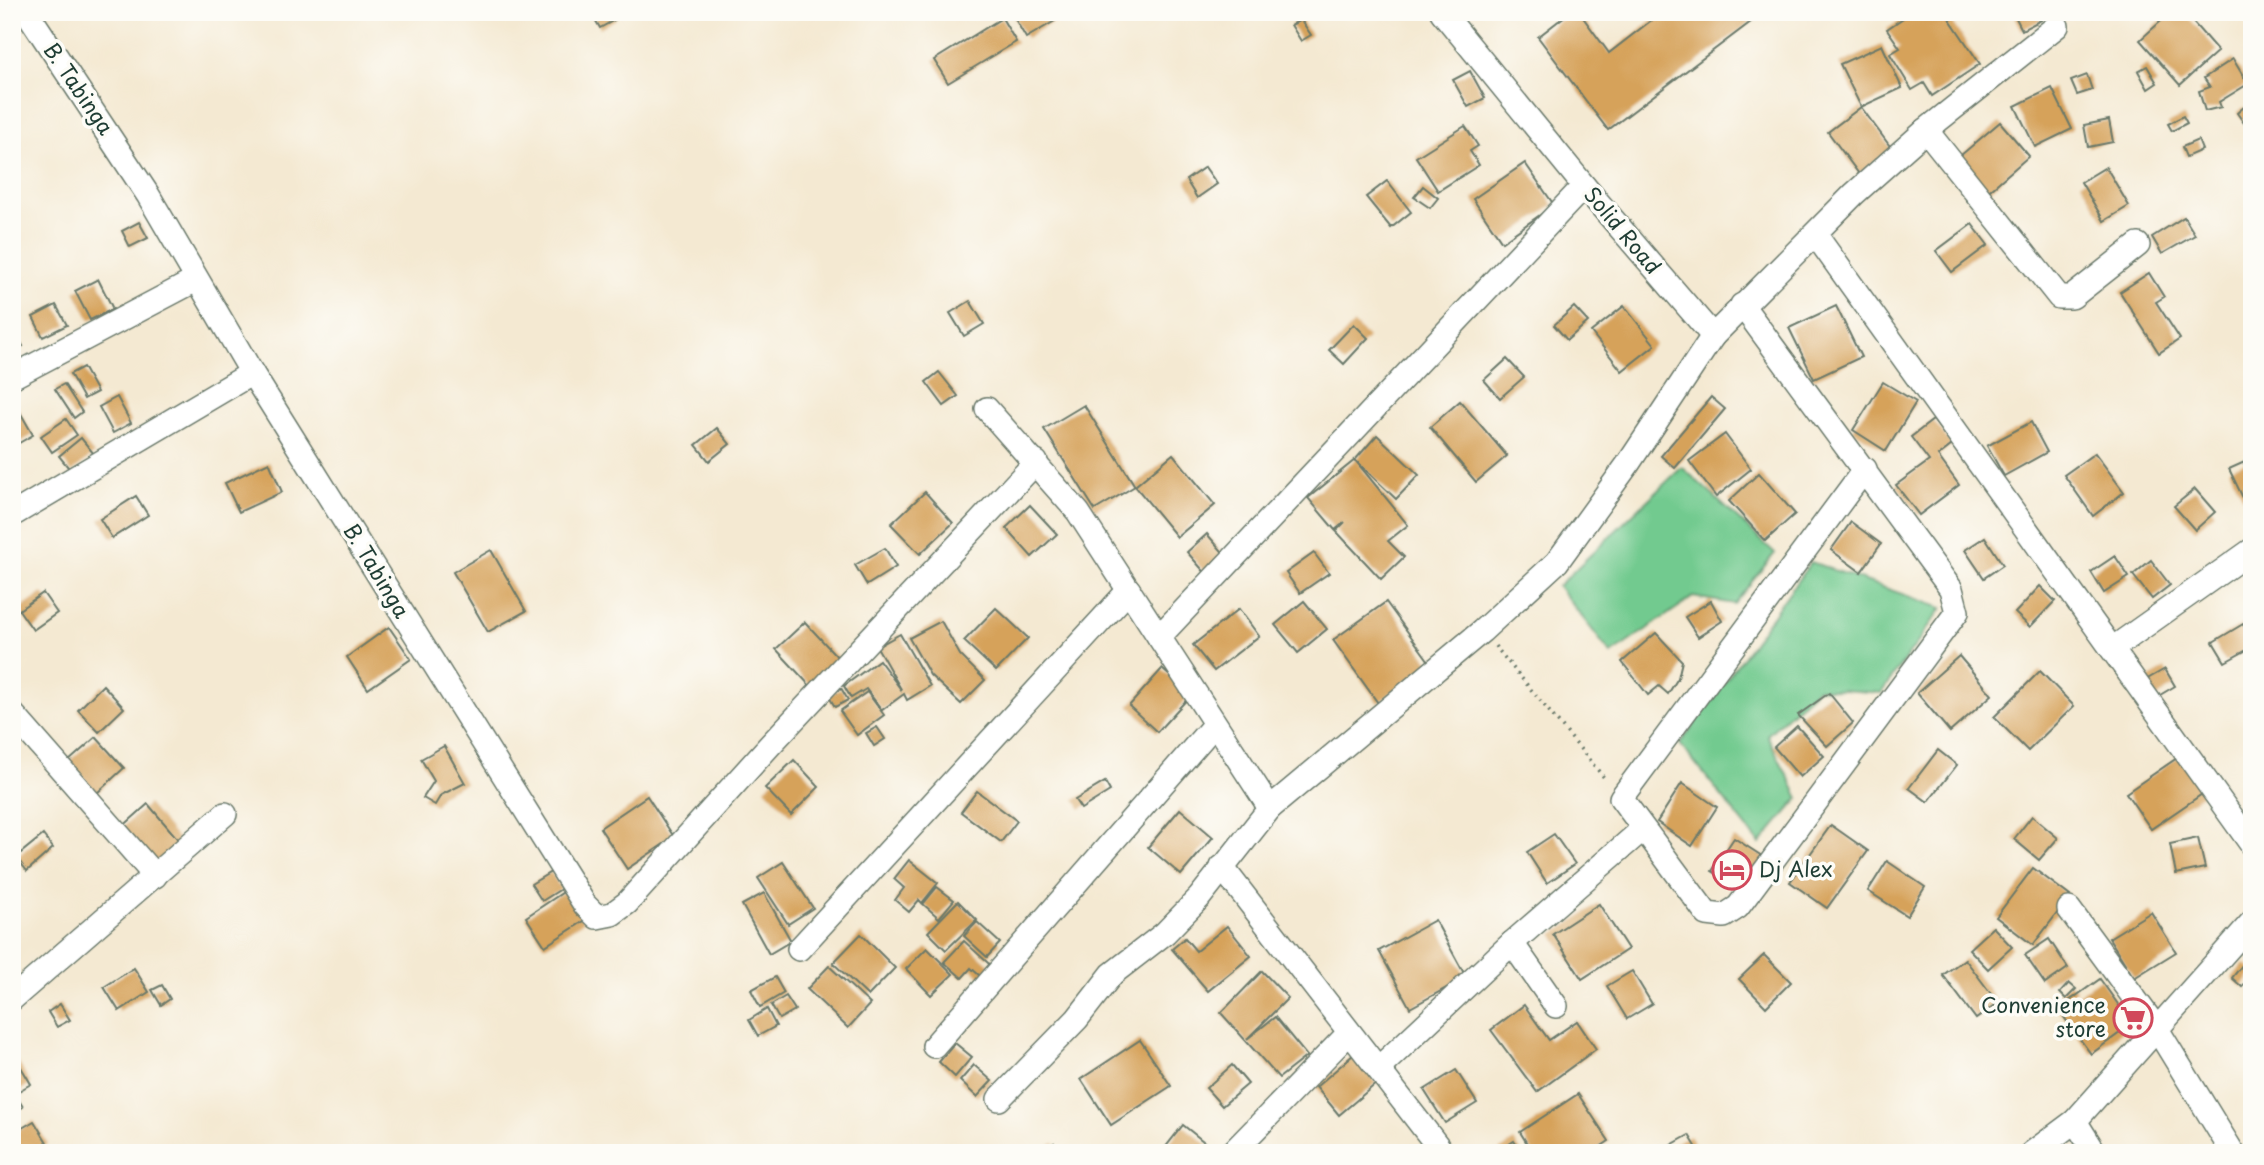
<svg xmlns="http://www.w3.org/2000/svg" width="2264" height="1165" font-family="'Playpen Sans',sans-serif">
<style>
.green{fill:#72ca8f;stroke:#488462;stroke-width:2}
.building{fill:#d6a25a}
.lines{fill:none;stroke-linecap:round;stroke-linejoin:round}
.minor-casing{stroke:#6a796b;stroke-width:26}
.path{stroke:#6a796b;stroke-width:3.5;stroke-dasharray:2 5;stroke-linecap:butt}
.minor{stroke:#fff;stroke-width:23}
.labels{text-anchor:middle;stroke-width:7;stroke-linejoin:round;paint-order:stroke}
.street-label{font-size:21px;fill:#1f3d34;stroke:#fdfcf7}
.poi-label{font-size:21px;fill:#1f3d34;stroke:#fdfcf7;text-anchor:start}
</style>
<rect width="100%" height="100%" fill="#fdfcf7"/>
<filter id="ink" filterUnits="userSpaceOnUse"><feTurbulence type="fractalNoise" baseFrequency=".0143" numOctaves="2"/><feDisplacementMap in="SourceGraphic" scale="14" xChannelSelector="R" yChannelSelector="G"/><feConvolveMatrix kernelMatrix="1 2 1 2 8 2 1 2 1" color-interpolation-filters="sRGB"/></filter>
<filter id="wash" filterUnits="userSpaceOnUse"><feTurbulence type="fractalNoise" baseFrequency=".00686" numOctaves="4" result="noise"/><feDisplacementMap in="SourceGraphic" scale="28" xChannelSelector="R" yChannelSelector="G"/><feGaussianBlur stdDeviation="1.57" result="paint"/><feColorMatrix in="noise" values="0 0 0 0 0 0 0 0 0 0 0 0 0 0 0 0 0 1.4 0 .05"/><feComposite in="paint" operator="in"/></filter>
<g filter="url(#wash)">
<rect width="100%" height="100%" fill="#f4e9d2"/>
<g class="green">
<polygon points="1682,467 1775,553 1734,604 1693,597 1611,654 1558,586"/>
<polygon points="1811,562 1942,608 1881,693 1818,688 1767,735 1799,798 1760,844 1680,744"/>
</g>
<g id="blocks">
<g class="building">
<polygon points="599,12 612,12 616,19 600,28 593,16"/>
<polygon points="1011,12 1070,12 1026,38"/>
<polygon points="1570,12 1579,12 1609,53 1662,12 1764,12 1608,130 1538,37"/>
<polygon points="1912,12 1945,12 1980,64 1932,96 1924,83 1912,90 1890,54 1900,48 1887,29"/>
<polygon points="2013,12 2037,12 2041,20 2022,30"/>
<polygon points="2171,12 2184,12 2218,51 2180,85 2140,40"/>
<polygon points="1002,18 1016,42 948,83 934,60"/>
<polygon points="1301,20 1311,35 1301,41 1291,25"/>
<polygon points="1882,45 1902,88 1861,107 1840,64"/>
<polygon points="2233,59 2248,84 2219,102 2221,107 2205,111 2199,91 2210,87 2204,78"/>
<polygon points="2147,66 2157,83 2148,89 2138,71"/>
<polygon points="1470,71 1485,98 1468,107 1453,80"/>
<polygon points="2087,75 2092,90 2077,95 2071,81"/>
<polygon points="2052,88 2072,129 2035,147 2015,106"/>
<polygon points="1861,107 1892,149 1859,174 1828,132"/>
<polygon points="2244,107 2251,117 2244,123 2237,113"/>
<polygon points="2183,116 2187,123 2172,131 2168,124"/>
<polygon points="2109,120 2113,142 2088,147 2084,125"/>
<polygon points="2000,122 2029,156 1984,195 1954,161"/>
<polygon points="1465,126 1478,146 1470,151 1479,165 1438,191 1416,157"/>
<polygon points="2198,140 2202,150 2186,157 2182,147"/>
<polygon points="1525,163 1554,205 1502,242 1473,199"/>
<polygon points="1205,167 1217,184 1197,198 1186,180"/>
<polygon points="2106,167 2129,206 2104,221 2081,182"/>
<polygon points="1387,181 1411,212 1391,228 1366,197"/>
<polygon points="1423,186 1438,198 1430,208 1414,197"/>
<polygon points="2184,217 2195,235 2162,254 2152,237"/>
<polygon points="139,222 148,238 130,247 122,231"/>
<polygon points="1972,224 1988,245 1952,272 1936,251"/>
<polygon points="2149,273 2164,297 2156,302 2180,339 2159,353 2120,292"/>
<polygon points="98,279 113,309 90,320 75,291"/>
<polygon points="970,301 984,324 964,336 950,313"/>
<polygon points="56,305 67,325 43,337 33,317"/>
<polygon points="1624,306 1655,345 1622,371 1591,332"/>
<polygon points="1836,306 1861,357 1814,379 1789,328"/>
<polygon points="1574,307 1588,322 1567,340 1554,325"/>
<polygon points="1354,324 1368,338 1344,364 1329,350"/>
<polygon points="12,327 23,346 12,352"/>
<polygon points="1507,359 1524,377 1500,398 1484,380"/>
<polygon points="83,367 97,392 84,399 70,374"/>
<polygon points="939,372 958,396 944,406 926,382"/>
<polygon points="1883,382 1916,402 1886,451 1853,430"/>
<polygon points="64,384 82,412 74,418 55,389"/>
<polygon points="117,397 131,423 113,433 99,407"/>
<polygon points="1711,397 1725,409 1675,468 1661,456"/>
<polygon points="12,398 33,435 12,447"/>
<polygon points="1460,401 1507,456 1476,482 1430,427"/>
<polygon points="1084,405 1135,486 1095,510 1044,429"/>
<polygon points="66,419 77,435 52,452 41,436"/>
<polygon points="1933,420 1952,445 1938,456 1959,485 1919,515 1896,485 1929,461 1911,437"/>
<polygon points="2031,422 2047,452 2004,476 1987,446"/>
<polygon points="717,428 730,444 709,461 696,445"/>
<polygon points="1725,434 1751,469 1716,497 1689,461"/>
<polygon points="1377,435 1419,475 1396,499 1355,460"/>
<polygon points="81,438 94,454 72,472 59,456"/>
<polygon points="2095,453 2124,492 2093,516 2064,475"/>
<polygon points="1173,454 1215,505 1177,537 1135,486"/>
<polygon points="1355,460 1408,525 1388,541 1404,557 1381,579 1336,531 1345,522 1335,530 1308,498"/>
<polygon points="2249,460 2252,464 2252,500 2245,502 2229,469"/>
<polygon points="269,462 282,492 239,512 225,483"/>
<polygon points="1759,473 1795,514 1765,541 1729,501"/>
<polygon points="2195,489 2215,512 2195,530 2174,506"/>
<polygon points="925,492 953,523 920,554 891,524"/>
<polygon points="136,496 148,515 112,538 100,519"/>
<polygon points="1030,505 1057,534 1032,557 1006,528"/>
<polygon points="1851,522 1881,544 1861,572 1831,550"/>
<polygon points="1207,534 1228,558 1208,576 1187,552"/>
<polygon points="1985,537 2003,565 1984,578 1965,550"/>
<polygon points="885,548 896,567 867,585 855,565"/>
<polygon points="491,550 526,611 488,632 453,572"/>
<polygon points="1314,553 1329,573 1300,593 1286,573"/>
<polygon points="2115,556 2129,577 2104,593 2091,572"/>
<polygon points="2151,560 2170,585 2152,599 2133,575"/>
<polygon points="2040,586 2055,601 2030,627 2015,613"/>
<polygon points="43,593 57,613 33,630 19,610"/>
<polygon points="1304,601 1327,629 1298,653 1275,625"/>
<polygon points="1711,601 1722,621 1698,637 1685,617"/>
<polygon points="1386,602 1431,664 1378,703 1333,640"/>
<polygon points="996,608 1028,638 996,671 964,641"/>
<polygon points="1239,609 1259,636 1214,671 1193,645"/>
<polygon points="941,621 960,655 985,680 961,704 930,675 909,638"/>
<polygon points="805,622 841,661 812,688 776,649"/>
<polygon points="2243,624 2252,639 2252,647 2225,662 2213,642"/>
<polygon points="389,627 411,659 368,689 347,657"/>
<polygon points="1656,633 1682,661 1678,678 1668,694 1659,686 1648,695 1622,662"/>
<polygon points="900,634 930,686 907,700 904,694 882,710 866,689 851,698 844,686 879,660 902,691 877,647"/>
<polygon points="1959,656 1992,695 1950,732 1917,693"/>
<polygon points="1162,669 1191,695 1157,732 1129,706"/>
<polygon points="2165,669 2175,686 2155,698 2144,681"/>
<polygon points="2040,671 2074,706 2028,751 1994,717"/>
<polygon points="103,685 124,708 99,732 78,710"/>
<polygon points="841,688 848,700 835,707 828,695"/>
<polygon points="867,692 884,715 857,735 840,711"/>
<polygon points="1829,693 1853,723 1827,746 1798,715"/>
<polygon points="1797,726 1824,756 1800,777 1774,747"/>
<polygon points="877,727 885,739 874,746 866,733"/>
<polygon points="96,737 124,768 97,793 69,761"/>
<polygon points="444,746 465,783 441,795 435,805 423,798 434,781 421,759"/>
<polygon points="1938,750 1957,765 1928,802 1909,788"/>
<polygon points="2180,756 2205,792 2151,829 2126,793"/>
<polygon points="794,760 819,787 791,815 765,788"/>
<polygon points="1105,782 1110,791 1081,809 1075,800"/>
<polygon points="1682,783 1717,807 1692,846 1657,822"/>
<polygon points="977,791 1017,821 1001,842 961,812"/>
<polygon points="647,796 674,837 627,869 600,828"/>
<polygon points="148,804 182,844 155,868 120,829"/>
<polygon points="1180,809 1213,837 1181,875 1148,847"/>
<polygon points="2032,816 2058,838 2039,860 2014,839"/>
<polygon points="1831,825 1868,851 1827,908 1790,882"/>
<polygon points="1554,834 1575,864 1547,883 1527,852"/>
<polygon points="43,835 53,848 27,871 16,857"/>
<polygon points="1734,838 1765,858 1743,891 1712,871"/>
<polygon points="2198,838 2205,868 2176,874 2170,844"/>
<polygon points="909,860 938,883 922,903 919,900 909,912 895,900 904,888 894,879"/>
<polygon points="1887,861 1925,887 1907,916 1868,891"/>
<polygon points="783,862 813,908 788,924 758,878"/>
<polygon points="2033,868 2070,896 2033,945 1996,917"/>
<polygon points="551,872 561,889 542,901 531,884"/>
<polygon points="937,887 954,900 939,918 923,904"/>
<polygon points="565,891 584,921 545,946 526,917"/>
<polygon points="764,893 791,941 769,954 742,905"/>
<polygon points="958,901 977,920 946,950 928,932"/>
<polygon points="1599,904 1628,949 1582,979 1553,934"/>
<polygon points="2151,912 2176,952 2134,978 2109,938"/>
<polygon points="1435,920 1466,977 1410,1008 1379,951"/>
<polygon points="977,922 1000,943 987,957 964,936"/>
<polygon points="1227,926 1251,956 1208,991 1172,949 1185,938 1196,951"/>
<polygon points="1993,927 2012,947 1988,969 1969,949"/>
<polygon points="861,934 895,968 868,996 833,963"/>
<polygon points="2049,939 2068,968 2045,984 2025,955"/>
<polygon points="964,941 998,972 988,983 971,968 962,978 944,962"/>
<polygon points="927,948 953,974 931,995 906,969"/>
<polygon points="1764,955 1791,982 1766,1007 1739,979"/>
<polygon points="1965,959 1998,1003 1976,1019 1943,975"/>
<polygon points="2244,963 2252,969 2252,975 2242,987 2232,978"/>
<polygon points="829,966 870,1004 848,1028 807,989"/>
<polygon points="134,968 149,992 119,1011 104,987"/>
<polygon points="1262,971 1288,998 1247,1039 1275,1017 1307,1056 1279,1078 1221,1013"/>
<polygon points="1632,971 1652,1004 1627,1019 1607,986"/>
<polygon points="775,977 784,993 760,1007 751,990"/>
<polygon points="2100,979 2132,1024 2091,1054 2058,1009"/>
<polygon points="2069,983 2076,989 2066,999 2060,993"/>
<polygon points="162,985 170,999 161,1005 152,990"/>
<polygon points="786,996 795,1010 779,1019 771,1005"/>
<polygon points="60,1004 70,1020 57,1027 48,1012"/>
<polygon points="1524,1005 1549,1040 1577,1021 1596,1049 1537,1092 1491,1030"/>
<polygon points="767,1009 776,1026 758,1036 749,1020"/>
<polygon points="1140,1040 1171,1086 1111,1125 1081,1079"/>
<polygon points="955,1043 972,1057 955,1077 939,1062"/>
<polygon points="12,1052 31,1084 17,1092 12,1083"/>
<polygon points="1353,1055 1377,1083 1339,1115 1316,1087"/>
<polygon points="974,1065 992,1081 977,1097 960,1081"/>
<polygon points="1232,1065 1248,1084 1222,1106 1206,1088"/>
<polygon points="1456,1070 1477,1103 1445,1123 1424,1090"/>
<polygon points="12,1089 23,1107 12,1114"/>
<polygon points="1578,1094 1609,1141 1591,1153 1533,1153 1520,1132"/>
<polygon points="34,1121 48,1144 34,1153 16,1153 12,1145 12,1134"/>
<polygon points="1183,1125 1218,1153 1161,1153"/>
<polygon points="1689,1135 1700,1153 1657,1153"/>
<polygon points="1514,1141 1522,1153 1496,1153"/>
<polygon points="1054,1143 1060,1153 1040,1153"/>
</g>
</g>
</g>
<g filter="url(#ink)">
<use href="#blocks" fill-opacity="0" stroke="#6a796b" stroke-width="2"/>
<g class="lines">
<g class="minor-casing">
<g id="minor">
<polyline points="27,12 148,195 252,373 585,905 597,917 612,914 627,903 770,745 1036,462"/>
<polyline points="1442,12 1584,186 1713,336 1854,194 1926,130 2057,26"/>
<polyline points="1926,130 2059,297 2072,297 2138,245"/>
<polyline points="1815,234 2252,845"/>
<polyline points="1742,305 1951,589 1957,612 1738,907 1724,916 1707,914 1621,798 1865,469"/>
<polyline points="12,377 196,280"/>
<polyline points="987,409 1078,512 1159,637"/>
<polyline points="12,515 252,373"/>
<polyline points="2112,649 2252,550"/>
<polyline points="12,713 155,876"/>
<polyline points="1270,808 1159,637 1584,186"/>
<polyline points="1222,867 1443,1153"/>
<polyline points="2069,909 2157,1029 2233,1153"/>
<polyline points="1512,943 1556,1006"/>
<polyline points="799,949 1129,590"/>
<polyline points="12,999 225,814"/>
<polyline points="934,1046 1214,725"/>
<polyline points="1379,1068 1512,943 1643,829"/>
<polyline points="999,1099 1077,1019 1112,974 1165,933 1199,898 1270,808 1482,631 1557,562 1628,464 1713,336"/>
<polyline points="2075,1121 2095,1153"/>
<polyline points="1232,1153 1349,1033"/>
<polyline points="2032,1153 2075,1121 2252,922"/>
</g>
</g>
<polyline class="path" points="1495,646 1606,780"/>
<use href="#minor" class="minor"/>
</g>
</g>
<defs>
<g id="hotel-ring" transform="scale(2.0125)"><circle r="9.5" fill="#fdfcf7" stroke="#d1495b" stroke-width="1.5"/><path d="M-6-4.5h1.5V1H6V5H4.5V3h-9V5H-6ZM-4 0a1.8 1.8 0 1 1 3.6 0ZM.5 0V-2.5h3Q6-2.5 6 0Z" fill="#d1495b"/></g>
<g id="supermarket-ring" transform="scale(2.0125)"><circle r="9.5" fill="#fdfcf7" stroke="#d1495b" stroke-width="1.5"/><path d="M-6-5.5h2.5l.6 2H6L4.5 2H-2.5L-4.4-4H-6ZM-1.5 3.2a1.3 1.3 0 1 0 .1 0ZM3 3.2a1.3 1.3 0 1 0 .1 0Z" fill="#d1495b"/></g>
</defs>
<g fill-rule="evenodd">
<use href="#hotel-ring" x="1732" y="870"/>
<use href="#supermarket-ring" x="2133" y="1018"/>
</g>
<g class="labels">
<g class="street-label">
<text transform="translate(78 89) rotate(56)" y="7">B. Tabinga</text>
<text transform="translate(1622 231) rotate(50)" y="7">Solid Road</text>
<text transform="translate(376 571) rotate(59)" y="7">B. Tabinga</text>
</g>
<g class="poi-label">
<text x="1759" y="877">Dj Alex</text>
<text x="2106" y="1013" text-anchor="end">Convenience<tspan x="2106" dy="24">store</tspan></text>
</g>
</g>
<rect width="2264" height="1165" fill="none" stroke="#fdfcf7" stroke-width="42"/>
</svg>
